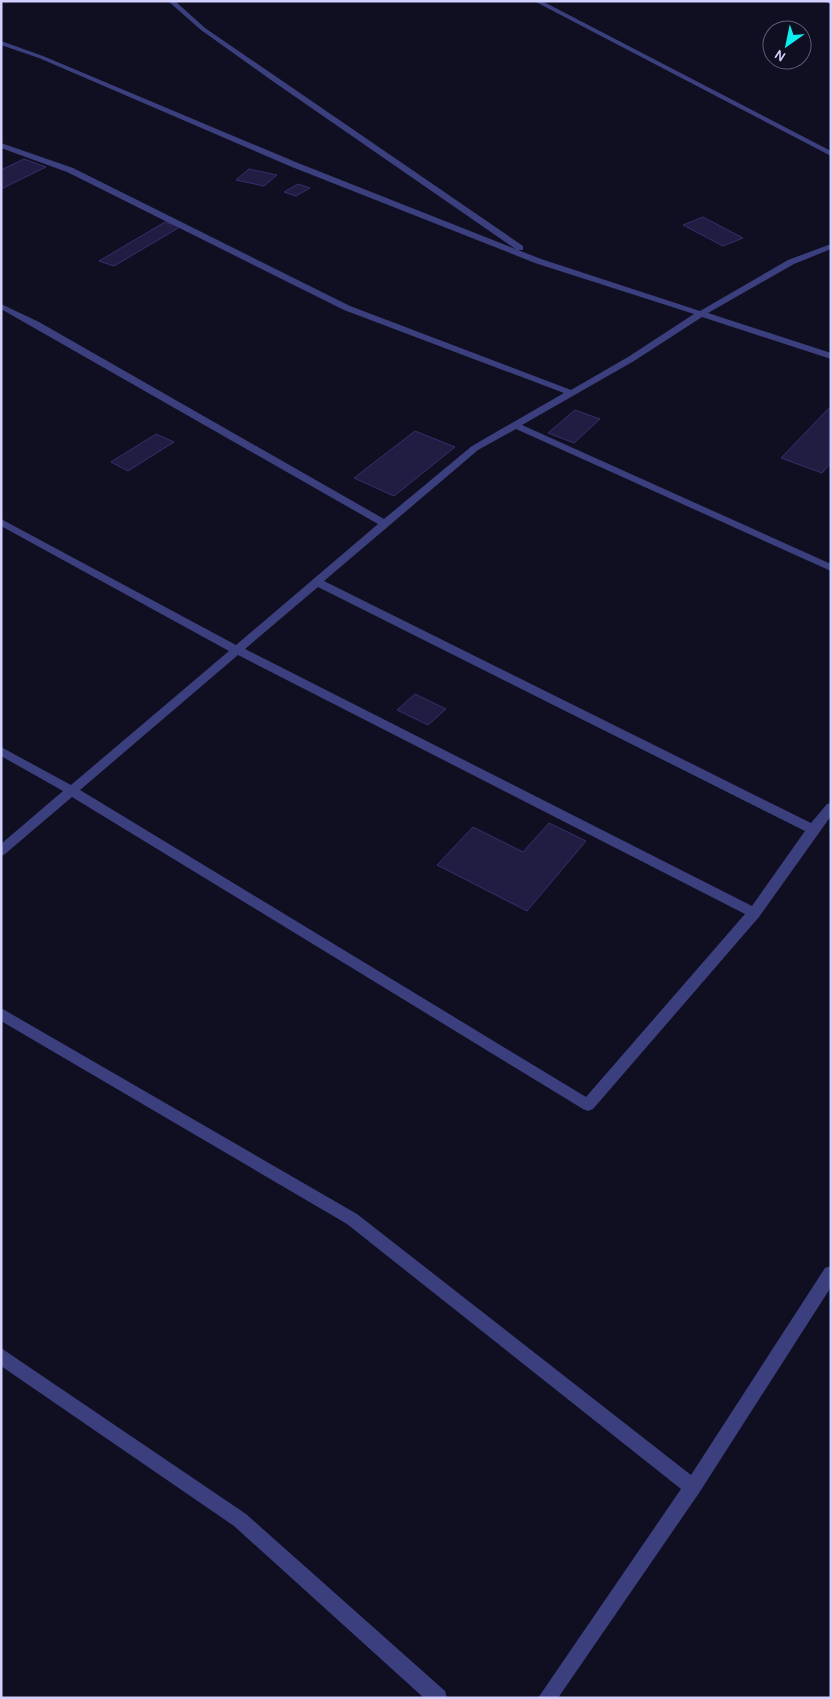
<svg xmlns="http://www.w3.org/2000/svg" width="832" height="1699" font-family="Karla,sans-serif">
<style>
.building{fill:#201c42;stroke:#352f6c}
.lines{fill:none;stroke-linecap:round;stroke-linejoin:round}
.minor{fill:#3c3f7e;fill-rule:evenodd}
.primary{fill:#b05ef7;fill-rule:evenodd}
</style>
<rect width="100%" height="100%" fill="#100f22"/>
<g class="building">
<polygon points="24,159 46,167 1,189 1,170"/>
<polygon points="249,169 277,175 264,186 236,180"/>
<polygon points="298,184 310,188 296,196 284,192"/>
<polygon points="703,217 743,238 723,246 683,225"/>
<polygon points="165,222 180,227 114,266 99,261"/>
<polygon points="831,406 831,463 822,473 781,458"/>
<polygon points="575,410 600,419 574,443 548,433"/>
<polygon points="415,431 455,447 394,496 354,478"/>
<polygon points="156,434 174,442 128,471 111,462"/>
<polygon points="415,694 446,709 428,725 397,710"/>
<polygon points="549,823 586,841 527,911 437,865 473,827 523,852"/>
</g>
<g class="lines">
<g class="minor">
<polygon points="168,1 175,1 205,28 523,246 523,250 517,250 271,80 201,30"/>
<polygon points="534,1 542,1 831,151 831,156"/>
<path d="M1 41 43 56 298 163 541 259 700 311 788 260 831 244V249L794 264 708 313 831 353V359L702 317 634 361 522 425 831 564V571L516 429 478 450 324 581 811 823 827 804 831 803V816L759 917 593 1109 588 1111 583 1109 72 797 5 854 1 856V844L63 791 1 756V747L71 785 229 651 1 526V519L236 645 378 524 1 309V304L39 322 384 519 472 446 564 393 344 310 67 172 1 148V143L73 168 350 306 571 390 628 357 694 314 535 263 292 167 39 58 1 45ZM318 587 805 831 752 906 245 649ZM238 655 745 914 586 1097 80 790Z"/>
<polygon points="1,1008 357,1214 691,1475 825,1268 831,1266 831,1287 699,1493 558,1698 538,1698 681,1489 347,1224 1,1021"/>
<polygon points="1,1348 246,1514 445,1691 447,1698 424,1698 234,1526 1,1366"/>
</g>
<polygon class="primary" points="825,1 831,1 831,4"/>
</g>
<rect width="832" height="1699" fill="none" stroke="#d2d1fd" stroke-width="5"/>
<g transform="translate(787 45) rotate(213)"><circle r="24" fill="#100f22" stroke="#5e5d7a"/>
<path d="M0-4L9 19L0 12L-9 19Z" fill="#0bedef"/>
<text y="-8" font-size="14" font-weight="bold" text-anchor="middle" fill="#d2d1fd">N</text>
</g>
</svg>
